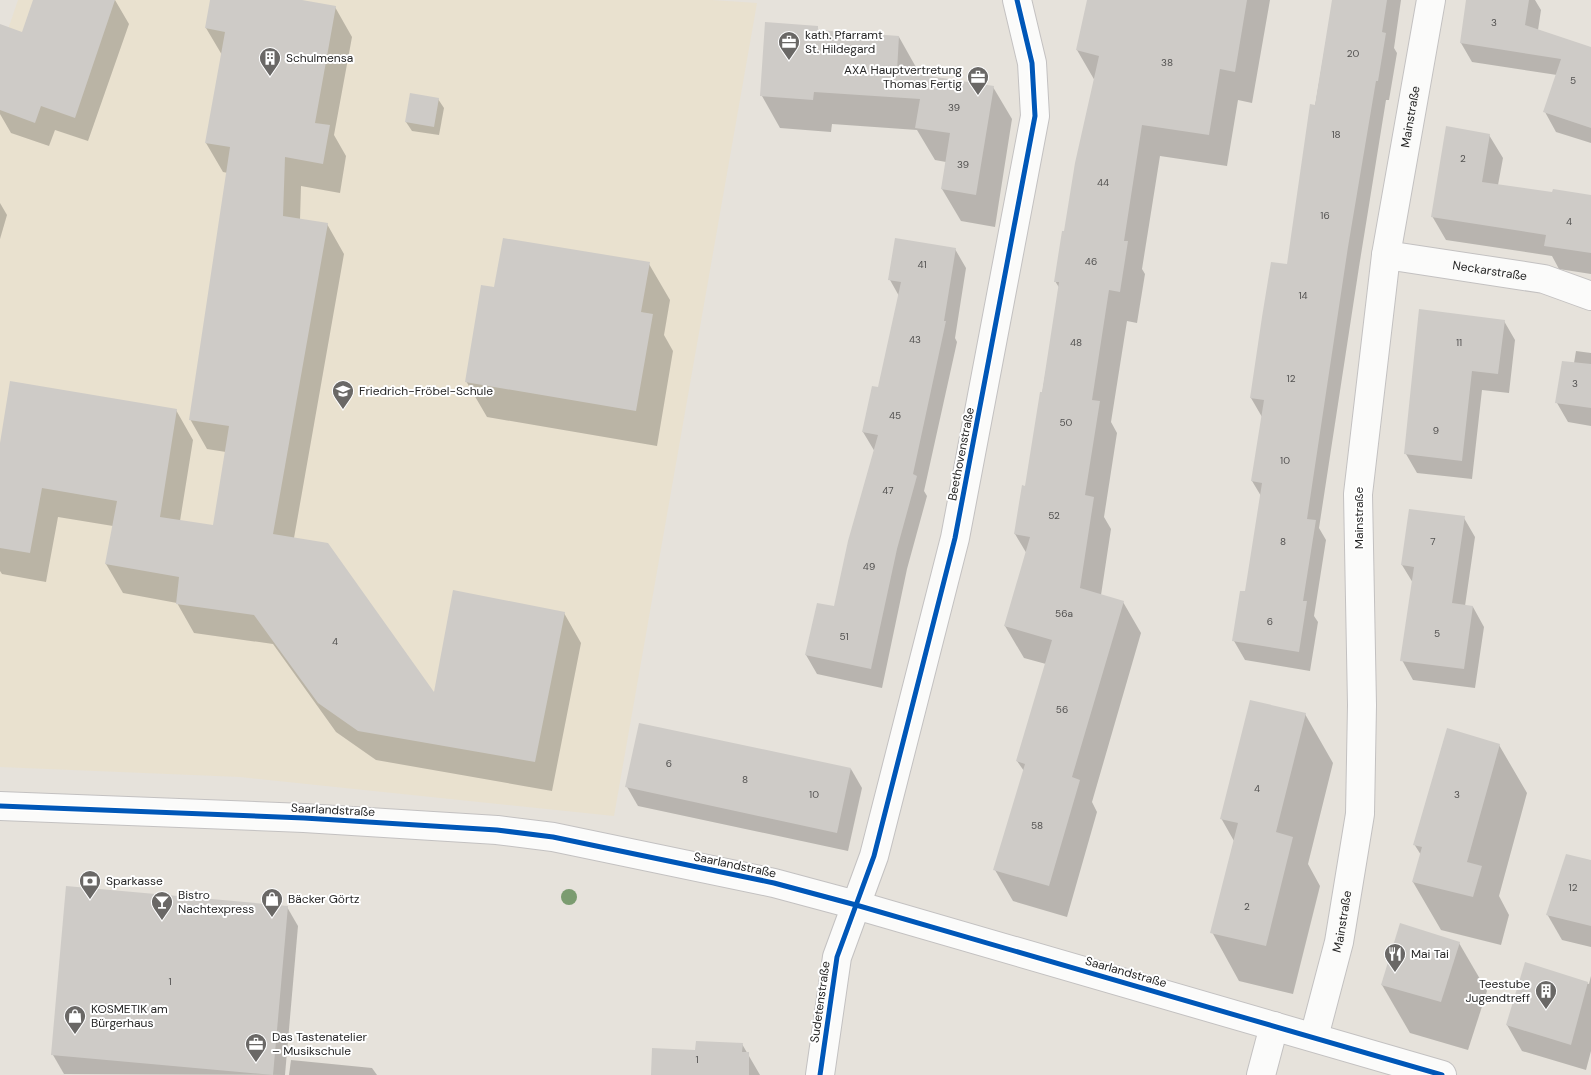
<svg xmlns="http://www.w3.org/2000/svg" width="1591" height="1075" font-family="'DM Sans',sans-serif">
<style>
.education{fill:#e9e1cf}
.shadow{fill:#0003}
.building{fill:#cecbc7}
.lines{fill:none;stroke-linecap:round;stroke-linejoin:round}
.minor-casing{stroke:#c3c1c1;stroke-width:30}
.tertiary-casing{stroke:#c3c1c1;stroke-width:30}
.minor{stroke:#fbfbfa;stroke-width:28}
.tertiary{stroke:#fbfbfa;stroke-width:28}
.cycleway-casing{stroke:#fff;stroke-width:8}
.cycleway{stroke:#0057b8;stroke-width:5}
.tree{fill:#7b9c70}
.labels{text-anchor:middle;stroke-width:4;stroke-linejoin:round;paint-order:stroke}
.number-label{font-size:10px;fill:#525150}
.poi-label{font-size:12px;fill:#272727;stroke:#fff;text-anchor:start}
.street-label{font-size:12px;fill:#272727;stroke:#fff}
</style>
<rect width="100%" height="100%" fill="#e6e2db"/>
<polygon class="education" points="18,0 712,0 757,3 614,816 240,777 0,767 0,53"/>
<g class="shadow">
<polygon points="34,0 115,0 129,24 88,141 55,130 49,146 11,133 0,114 0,101"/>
<polygon points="211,0 295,0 335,7 352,37 334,135 346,156 340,193 301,186 300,220 327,224 344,254 294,538 435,695 564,613 581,643 552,791 376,760 336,732 273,644 194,633 177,603 123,593 106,564 113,526 58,517 46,582 2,574 0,571 0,451 176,410 193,440 180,521 214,527 226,452 207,449 190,419 228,173 223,172 206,143 222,55 206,28"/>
<polygon points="1088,0 1270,0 1252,103 1238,100 1227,166 1160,156 1142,269 1145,274 1137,323 1127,321 1111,422 1117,433 1104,517 1111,529 1101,595 1123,602 1141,633 1092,802 1097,812 1067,917 1013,901 995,870 1024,771 1017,761 1046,664 1024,658 1005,626 1027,554 1015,534 1026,487 1060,289 1055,281 1095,81 1077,50"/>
<polygon points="1333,0 1401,0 1394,48 1397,53 1389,100 1386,100 1359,267 1319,528 1326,540 1314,616 1318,622 1310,671 1245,660 1234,641 1246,593 1261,496 1252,481 1262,417 1251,398 1288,266"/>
<polygon points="1467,0 1535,0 1541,10 1538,30 1591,49 1591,143 1556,132 1545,112 1557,75 1472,62 1461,43"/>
<polygon points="817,27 820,32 899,37 917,69 917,75 993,87 1012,119 995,227 961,221 942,189 946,162 935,160 917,130 832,124 831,132 780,128 762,96"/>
<polygon points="438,99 444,108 439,135 412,131 406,122"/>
<polygon points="1489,135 1503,158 1498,185 1553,194 1591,196 1591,274 1559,269 1552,256 1446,240 1432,216"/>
<polygon points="0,203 7,215 0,239"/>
<polygon points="955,249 966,268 955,338 957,342 924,491 927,496 907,569 882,688 817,674 806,655 835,608 875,452 863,432 879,389 899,296 890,280"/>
<polygon points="649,264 670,300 664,335 673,351 657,446 487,417 466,381 495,289"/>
<polygon points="1420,310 1504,321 1515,340 1509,393 1482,390 1472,479 1417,473 1406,454"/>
<polygon points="1576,351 1591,353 1591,426 1568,422 1557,403 1574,363"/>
<polygon points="1464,518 1475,537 1465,606 1473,607 1484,627 1475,688 1413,680 1402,660 1413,583 1402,565"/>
<polygon points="1305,714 1333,763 1308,864 1320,886 1293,994 1239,981 1212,932 1234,841 1221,818"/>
<polygon points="1499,745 1527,793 1499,896 1509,915 1501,945 1441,930 1413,882 1421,855 1414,844"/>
<polygon points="851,769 862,788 848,851 638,806 627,787"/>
<polygon points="1591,862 1591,947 1562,940 1547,914"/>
<polygon points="287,907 298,926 285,1075 64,1074 53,1055"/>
<polygon points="1459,943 1487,991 1468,1050 1410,1033 1382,985"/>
<polygon points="1526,964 1589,984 1591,976 1591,1051 1586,1070 1522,1051 1507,1025"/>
<polygon points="742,1044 760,1075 647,1075 652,1075 697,1051"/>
<polygon points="291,1060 372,1068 377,1075 289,1075"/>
</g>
<g class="building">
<polygon points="33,0 115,0 75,118 41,106 35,123 0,110 0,24 22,32"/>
<polygon points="210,0 302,0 336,6 315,123 330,125 323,164 285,157 283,216 328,223 273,534 328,543 434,692 453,590 565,612 535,762 358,731 318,703 254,615 176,604 179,577 105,564 117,501 42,488 30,553 0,548 0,443 10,381 177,409 160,517 213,525 229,426 189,420 230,147 205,143 225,32 205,28"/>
<polygon points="1087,0 1247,0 1235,72 1220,69 1209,135 1142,125 1124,241 1128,241 1120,292 1109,290 1092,400 1100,401 1085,495 1094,497 1080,588 1124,601 1072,777 1080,780 1049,886 993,870 1025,764 1016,761 1052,640 1004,626 1030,537 1014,534 1022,485 1025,486 1040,392 1042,392 1059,282 1054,282 1062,231 1064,231 1075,163 1099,56 1076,50"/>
<polygon points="1332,0 1387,0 1382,32 1386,33 1378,81 1376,81 1348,247 1307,519 1316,520 1303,601 1307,601 1299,652 1232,641 1240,591 1245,591 1262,483 1251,481 1264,400 1250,398 1262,317 1271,262 1287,264 1310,104 1315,105"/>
<polygon points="1466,0 1529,0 1525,25 1591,47 1591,128 1543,112 1561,59 1460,43"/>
<polygon points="765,22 818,26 818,30 899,36 897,71 994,86 976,195 941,189 950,133 915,128 920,99 814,92 813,100 760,96"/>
<polygon points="410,93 439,98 434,127 405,122"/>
<polygon points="1446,126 1490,134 1482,182 1552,192 1553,189 1591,195 1591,253 1544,246 1546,235 1431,217"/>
<polygon points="503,238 650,262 641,312 653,314 636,411 465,382 481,285 494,287"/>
<polygon points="895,238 956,248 944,321 946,321 913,474 917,476 897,549 871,669 805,655 817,603 834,606 848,541 878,435 862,432 872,386 878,387 901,282 888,280"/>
<polygon points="1419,309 1505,320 1498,374 1472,371 1462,461 1404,454"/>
<polygon points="1562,361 1591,364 1591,408 1555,403"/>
<polygon points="1409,509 1465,516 1452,603 1473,606 1464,669 1400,661 1414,567 1401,565"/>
<polygon points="1250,700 1306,713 1276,832 1293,837 1266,946 1210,933 1238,823 1220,819"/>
<polygon points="639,723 851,768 837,833 625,787"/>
<polygon points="1447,728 1500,744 1467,862 1482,866 1473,897 1412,882 1422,847 1413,845"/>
<polygon points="1566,854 1591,860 1591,926 1546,915"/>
<polygon points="66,886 288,906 273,1075 51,1055"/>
<polygon points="1400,923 1460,942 1441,1002 1381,985"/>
<polygon points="1525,962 1588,982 1571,1045 1506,1025"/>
<polygon points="696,1041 743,1043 742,1052 749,1052 749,1075 651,1075 652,1048 695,1050"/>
</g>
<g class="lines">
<g class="minor-casing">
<g id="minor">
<path id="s1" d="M1386 255 1544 279 1591 296"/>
<path id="s2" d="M1314 1037 1339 942 1360 814 1362 705 1358 494 1386 255 1431 0"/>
<polyline points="820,1075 837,957 874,856 955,538 1035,116 1032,63 1017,0"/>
<polyline points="1261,1075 1274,1026"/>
</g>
</g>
<g class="tertiary-casing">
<polyline id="tertiary" points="0,806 304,818 497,830 553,837 774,883 856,905 1442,1075"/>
</g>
<use href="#minor" class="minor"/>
<use href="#tertiary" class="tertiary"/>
<g class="cycleway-casing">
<g id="cycleway">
<polyline points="0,806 304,818 497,830 553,837 774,883 856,905 1442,1075"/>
<polyline points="820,1075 837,957 874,856 955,538 1035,116 1032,63 1017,0"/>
</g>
</g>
<use href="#cycleway" class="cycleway"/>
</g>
<circle class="tree" cx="569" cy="897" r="8"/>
<defs>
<g id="office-pin" transform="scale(1.125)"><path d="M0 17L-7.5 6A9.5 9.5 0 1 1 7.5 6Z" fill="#6a6866" stroke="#fff"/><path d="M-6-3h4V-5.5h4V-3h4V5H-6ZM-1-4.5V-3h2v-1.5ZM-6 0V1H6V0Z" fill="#fff"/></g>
<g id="building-pin" transform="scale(1.125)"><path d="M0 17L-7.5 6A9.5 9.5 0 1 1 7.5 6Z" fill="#6a6866" stroke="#fff"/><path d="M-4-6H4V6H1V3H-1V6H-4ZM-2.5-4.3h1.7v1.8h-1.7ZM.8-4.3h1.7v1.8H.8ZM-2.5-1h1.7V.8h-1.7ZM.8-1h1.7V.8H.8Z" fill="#fff"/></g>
<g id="school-pin" transform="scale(1.125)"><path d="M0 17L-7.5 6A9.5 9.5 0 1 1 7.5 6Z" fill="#6a6866" stroke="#fff"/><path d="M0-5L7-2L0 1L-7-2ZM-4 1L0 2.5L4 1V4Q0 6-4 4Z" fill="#fff"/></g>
<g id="bank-pin" transform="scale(1.125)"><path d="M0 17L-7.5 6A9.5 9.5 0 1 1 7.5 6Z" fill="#6a6866" stroke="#fff"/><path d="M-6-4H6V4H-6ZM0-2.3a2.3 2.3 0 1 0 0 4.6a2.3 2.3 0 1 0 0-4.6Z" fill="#fff"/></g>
<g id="shop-pin" transform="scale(1.125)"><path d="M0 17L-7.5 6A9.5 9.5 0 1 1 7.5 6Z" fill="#6a6866" stroke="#fff"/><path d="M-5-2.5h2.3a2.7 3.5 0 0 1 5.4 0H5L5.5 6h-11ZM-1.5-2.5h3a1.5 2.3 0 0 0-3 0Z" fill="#fff"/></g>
<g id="bar-pin" transform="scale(1.125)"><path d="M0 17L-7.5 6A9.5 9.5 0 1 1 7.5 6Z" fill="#6a6866" stroke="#fff"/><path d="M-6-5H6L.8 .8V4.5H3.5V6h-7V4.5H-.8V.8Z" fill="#fff"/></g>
<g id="restaurant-pin" transform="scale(1.125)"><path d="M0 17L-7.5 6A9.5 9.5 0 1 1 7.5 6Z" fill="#6a6866" stroke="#fff"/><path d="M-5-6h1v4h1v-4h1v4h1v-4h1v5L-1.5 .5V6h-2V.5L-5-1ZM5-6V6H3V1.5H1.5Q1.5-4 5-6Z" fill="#fff"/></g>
</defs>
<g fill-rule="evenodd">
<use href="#office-pin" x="789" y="42"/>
<use href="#building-pin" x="270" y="58"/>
<use href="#office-pin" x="978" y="77"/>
<use href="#school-pin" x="343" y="391"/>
<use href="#bank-pin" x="90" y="881"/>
<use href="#shop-pin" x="272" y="899"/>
<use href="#bar-pin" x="162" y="902"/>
<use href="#restaurant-pin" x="1395" y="954"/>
<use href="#building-pin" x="1546" y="991"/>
<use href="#shop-pin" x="75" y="1016"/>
<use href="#office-pin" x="256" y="1044"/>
</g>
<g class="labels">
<g class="number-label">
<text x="1494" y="26">3</text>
<text x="1353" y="57">20</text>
<text x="1167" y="66">38</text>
<text x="1573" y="84">5</text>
<text x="954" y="111">39</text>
<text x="1336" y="138">18</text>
<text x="1463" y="162">2</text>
<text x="963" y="168">39</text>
<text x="1103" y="186">44</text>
<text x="1325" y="219">16</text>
<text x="1569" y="225">4</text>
<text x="1091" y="265">46</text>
<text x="922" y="268">41</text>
<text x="1303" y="299">14</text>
<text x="915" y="343">43</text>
<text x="1076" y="346">48</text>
<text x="1459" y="346">11</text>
<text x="1291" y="382">12</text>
<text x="1575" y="387">3</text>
<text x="895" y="419">45</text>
<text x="1066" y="426">50</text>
<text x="1436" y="434">9</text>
<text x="1285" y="464">10</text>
<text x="888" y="494">47</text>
<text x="1054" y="519">52</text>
<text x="1283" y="545">8</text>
<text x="1433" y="545">7</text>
<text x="869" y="570">49</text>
<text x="1064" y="617">56a</text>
<text x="1270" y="625">6</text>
<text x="1437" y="637">5</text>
<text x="844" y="640">51</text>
<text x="335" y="645">4</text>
<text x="1062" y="713">56</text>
<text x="669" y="767">6</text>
<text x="745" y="783">8</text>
<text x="1257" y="792">4</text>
<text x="814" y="798">10</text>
<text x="1457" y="798">3</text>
<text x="1037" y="829">58</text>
<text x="1573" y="891">12</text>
<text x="1247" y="910">2</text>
<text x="170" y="985">1</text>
<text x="697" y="1063">1</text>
</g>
<g class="poi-label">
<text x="805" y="39">kath. Pfarramt<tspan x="805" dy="14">St. Hildegard</tspan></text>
<text x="286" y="62">Schulmensa</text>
<text x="962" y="74" text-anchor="end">AXA Hauptvertretung<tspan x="962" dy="14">Thomas Fertig</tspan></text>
<text x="359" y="395">Friedrich-Fröbel-Schule</text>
<text x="106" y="885">Sparkasse</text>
<text x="178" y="899">Bistro<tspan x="178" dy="14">Nachtexpress</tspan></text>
<text x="288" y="903">Bäcker Görtz</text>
<text x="1411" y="958">Mai Tai</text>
<text x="1530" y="988" text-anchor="end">Teestube<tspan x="1530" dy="14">Jugendtreff</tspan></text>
<text x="91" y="1013">KOSMETIK am<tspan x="91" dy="14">Bürgerhaus</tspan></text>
<text x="272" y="1041">Das Tastenatelier<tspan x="272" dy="14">– Musikschule</tspan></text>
</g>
<g class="street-label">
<text dy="4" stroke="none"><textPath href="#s2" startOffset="929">Mainstraße</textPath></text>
<text dy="4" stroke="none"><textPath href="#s1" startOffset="105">Neckarstraße</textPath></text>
<text transform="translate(961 454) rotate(-79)" y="4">Beethovenstraße</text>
<text transform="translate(1359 518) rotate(-90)" y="4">Mainstraße</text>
<text transform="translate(333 810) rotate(3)" y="4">Saarlandstraße</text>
<text transform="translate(735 865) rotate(12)" y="4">Saarlandstraße</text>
<text dy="4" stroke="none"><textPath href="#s2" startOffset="119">Mainstraße</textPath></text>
<text transform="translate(1126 972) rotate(16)" y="4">Saarlandstraße</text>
<text transform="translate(820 1002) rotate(-82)" y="4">Sudetenstraße</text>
</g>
</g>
</svg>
